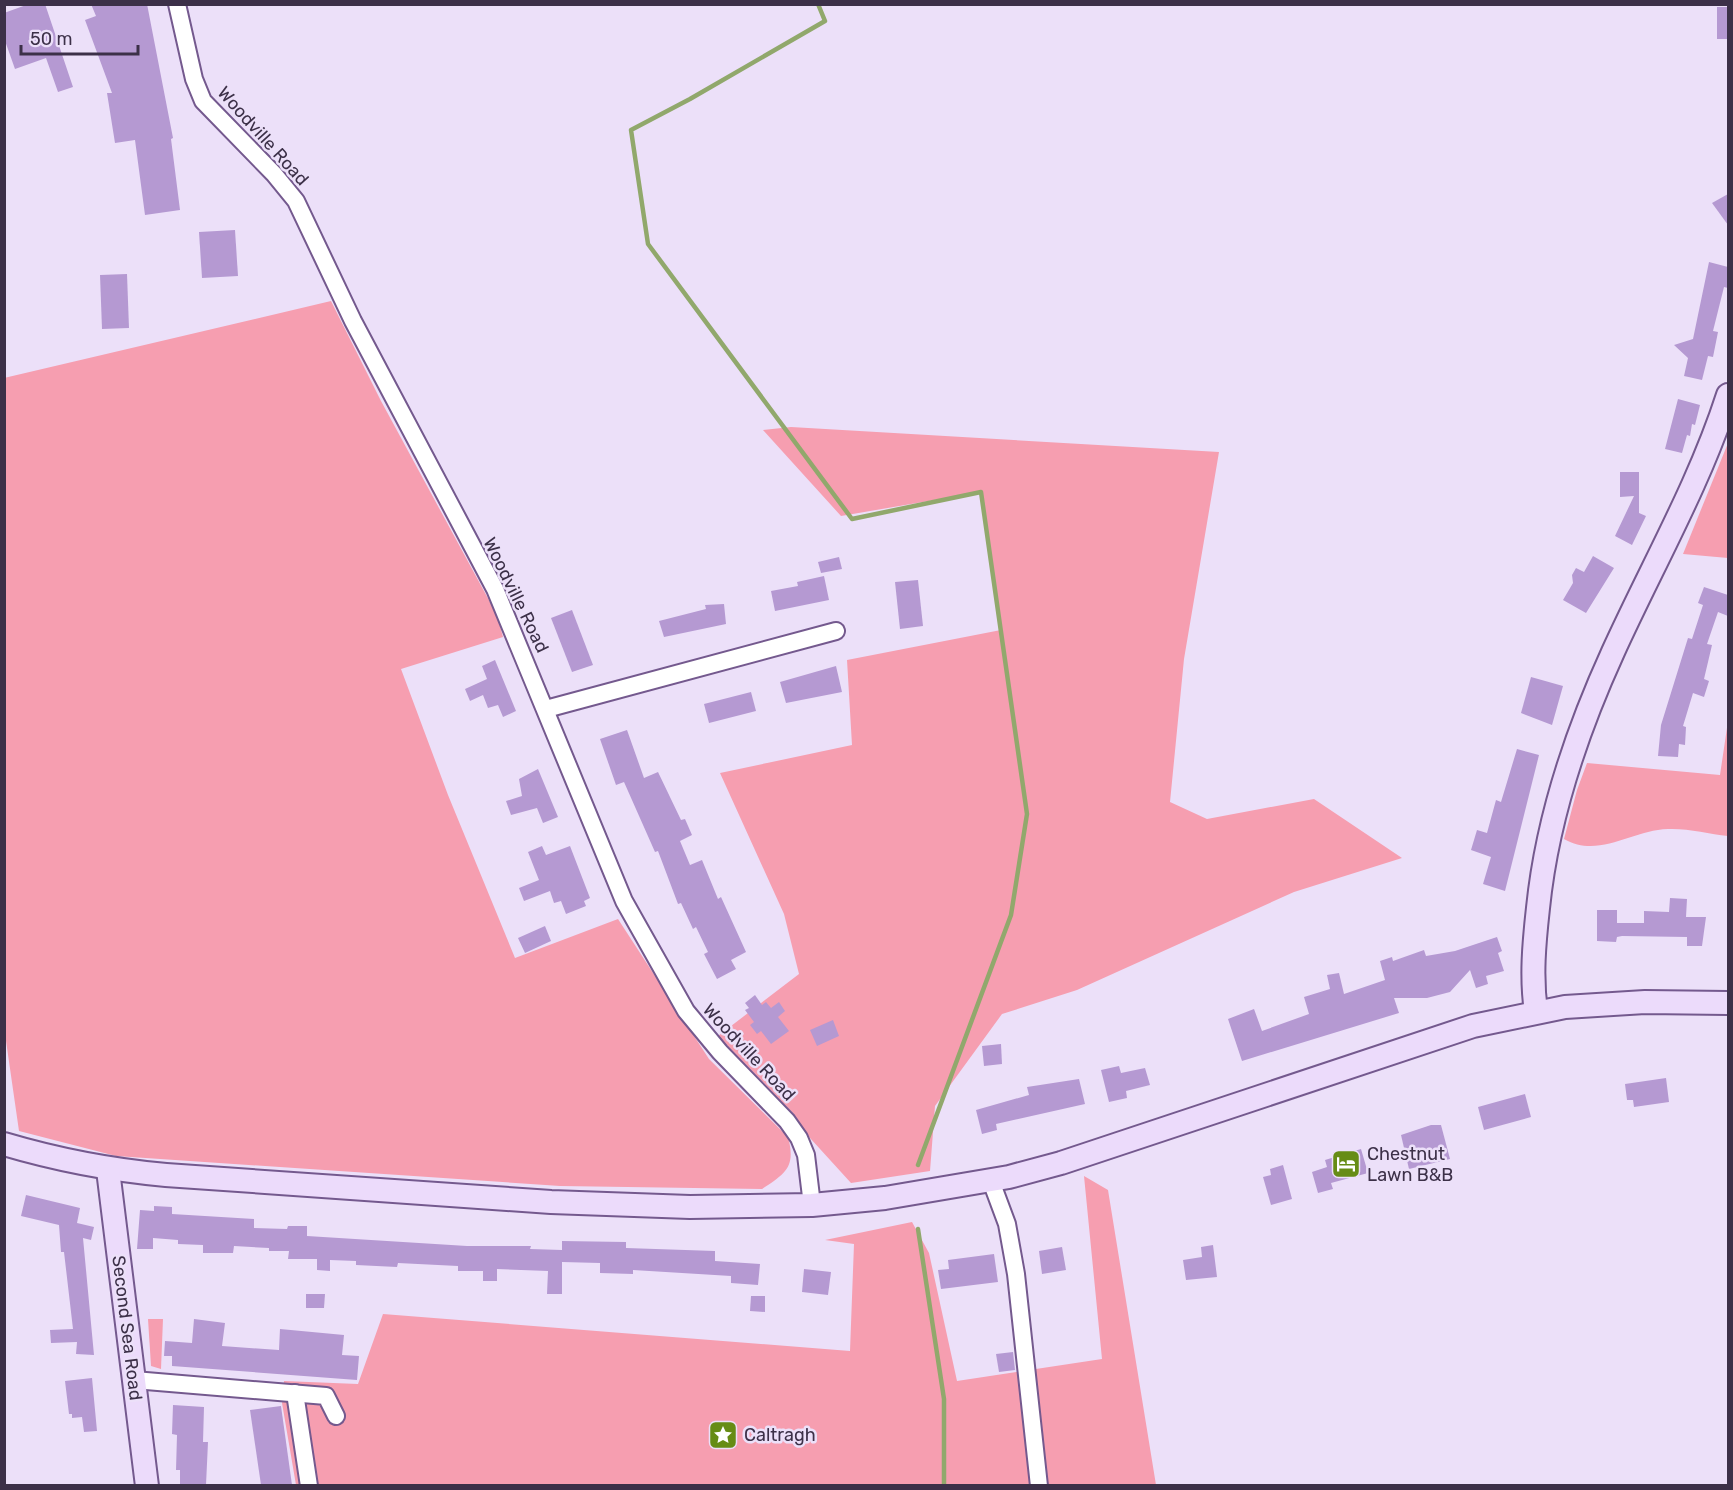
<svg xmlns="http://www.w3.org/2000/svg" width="1733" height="1490" font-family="Rubik,sans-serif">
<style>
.green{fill:#f69eb0}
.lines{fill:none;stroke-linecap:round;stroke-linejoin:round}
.stream{stroke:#91a86c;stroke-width:4.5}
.building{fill:#b599d2}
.street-casing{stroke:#74598e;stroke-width:20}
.secondary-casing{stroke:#74598e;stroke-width:26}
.street{stroke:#fff;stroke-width:16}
.secondary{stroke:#ecdbfb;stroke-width:22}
.labels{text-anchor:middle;stroke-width:5;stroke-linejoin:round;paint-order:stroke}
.street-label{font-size:18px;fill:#3c3048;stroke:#ece0f9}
.poi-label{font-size:18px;fill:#3c3048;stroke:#ece0f9;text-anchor:start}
</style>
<rect width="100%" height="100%" fill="#ece0f9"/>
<g class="green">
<path d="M331 301 381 401 497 615 503 637 401 669 448 795 515 958 618 919 709 1059 788 1137C796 1167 786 1173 762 1189L560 1186 116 1156 19 1131 4 1027V378Z"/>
<polygon points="791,427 1219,452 1184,659 1170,802 1207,819 1314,799 1402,858 1294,892 1077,990 1002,1014 935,1106 930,1171 851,1183 810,1138 793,1113 718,1036 799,974 784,914 720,773 852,745 847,660 1001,630 981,492 841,516 763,430"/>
<polygon points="1728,443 1728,558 1683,554"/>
<path d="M1728 721V836C1709 834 1687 828 1668 829 1632 830 1599 859 1564 839L1577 790 1587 763 1720 775Z"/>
<polygon points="1084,1176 1108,1190 1156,1485 296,1485 282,1403 284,1381 358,1384 383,1314 850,1351 854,1244 825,1240 912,1222 929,1253 957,1381 1102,1359"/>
<polygon points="148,1319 163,1319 161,1369 151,1366"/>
</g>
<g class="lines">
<g class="stream">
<polyline points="818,4 825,21 690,99 631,130 648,244 852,519 981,492 1027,814 1011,915 918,1165"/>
<polyline points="918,1229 944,1399 944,1486"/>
</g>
</g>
<g class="building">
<polygon points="29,4 45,4 73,87 58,92 46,58 15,69 4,38 4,13"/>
<polygon points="91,4 147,4 173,138 171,139 180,210 145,215 135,140 115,143 107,93 112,93 85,20 96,16"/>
<rect x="1717" y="7" width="11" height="32"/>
<polygon points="1728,194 1728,225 1712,203"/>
<polygon points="235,230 238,276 202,278 199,232"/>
<polygon points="1709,262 1728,267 1728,288 1724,287 1713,331 1718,332 1713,357 1708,356 1702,380 1684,376 1688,358 1674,345 1693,339"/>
<polygon points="127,274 129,328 102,329 100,275"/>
<polygon points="1678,399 1700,405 1695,425 1692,424 1690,436 1687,435 1682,453 1665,449"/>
<polygon points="1620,472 1639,472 1639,513 1646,516 1632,545 1615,536 1634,496 1620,497"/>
<polygon points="1593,556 1614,568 1586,613 1563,600 1573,583 1572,575 1576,568 1584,572"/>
<polygon points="839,557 842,569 821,573 818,562"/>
<polygon points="824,576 829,600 775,611 771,591 798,586 797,582"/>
<polygon points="918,580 923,626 900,629 895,582"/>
<polygon points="1704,587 1728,595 1728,616 1718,612 1707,644 1712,645 1704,679 1709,681 1704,697 1693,693 1683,726 1686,727 1685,745 1679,744 1678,757 1658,756 1661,725 1688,638 1692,639 1703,605 1698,603"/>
<polygon points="724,604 726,624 664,637 659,621 706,609 705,605"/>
<polygon points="572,610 593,665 572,672 551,618"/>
<polygon points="495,660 516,711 503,717 498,705 488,708 483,695 470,701 465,689 487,679 482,666"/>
<polygon points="836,666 842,692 786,703 780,682"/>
<polygon points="1531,677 1563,686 1552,725 1521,713"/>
<polygon points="751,692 756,711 709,723 704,704"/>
<polygon points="627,730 644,778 658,772 681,820 685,819 692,835 680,841 690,865 702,860 718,899 721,897 746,952 731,960 736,969 717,979 704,954 708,952 696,927 693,929 681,903 678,904 658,851 655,852 624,782 616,785 600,739"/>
<polygon points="1517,749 1539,755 1505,891 1483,884 1491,857 1471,850 1477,830 1487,833 1496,800 1501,802"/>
<polygon points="538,769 558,817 543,823 537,808 511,815 506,801 522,796 519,779"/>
<polygon points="542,846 546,855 570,846 590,898 584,901 586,906 566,914 561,901 554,903 550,891 524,901 519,888 539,880 528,852"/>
<polygon points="1670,898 1687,899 1686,917 1706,917 1702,946 1687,946 1687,937 1622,936 1617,937 1616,942 1597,941 1597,910 1617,910 1617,923 1644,923 1644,911 1669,912"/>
<polygon points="545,926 551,941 525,953 518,938"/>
<polygon points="1497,937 1502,951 1498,953 1504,971 1486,976 1488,984 1476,988 1470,970 1450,992 1427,998 1394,998 1399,1013 1242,1061 1228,1019 1254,1009 1262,1031 1309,1014 1304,997 1330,989 1327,975 1339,973 1344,994 1385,980 1380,961 1392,957 1393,961 1424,950 1426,956 1455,951"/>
<polygon points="755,995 762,1005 766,1002 771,1008 779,1002 785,1011 778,1017 789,1031 771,1044 761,1031 757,1034 750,1025 754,1022 745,1010 749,1008 745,1003"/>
<polygon points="833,1020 839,1036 817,1046 810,1030"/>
<polygon points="1001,1044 1002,1064 984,1066 982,1046"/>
<polygon points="1119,1066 1121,1073 1145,1068 1150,1085 1126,1091 1127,1098 1109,1102 1101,1070"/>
<polygon points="1666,1078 1669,1102 1634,1107 1633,1100 1627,1100 1625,1084"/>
<polygon points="1079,1079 1085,1104 996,1124 997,1130 982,1134 976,1110 1029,1095 1027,1087"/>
<polygon points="1525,1094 1531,1117 1484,1130 1478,1107"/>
<polygon points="1431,1125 1441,1125 1450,1159 1409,1169 1401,1135"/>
<polygon points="1361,1149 1368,1173 1331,1183 1333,1189 1318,1193 1312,1172 1327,1167 1325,1160"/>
<polygon points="1283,1165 1292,1199 1271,1205 1263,1177 1271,1175 1270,1169"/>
<polygon points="26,1195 80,1208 77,1223 94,1227 91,1240 83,1238 94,1355 76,1354 77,1342 51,1343 50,1330 73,1329 64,1252 61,1252 59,1225 21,1216"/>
<polygon points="154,1206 172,1207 172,1214 254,1219 254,1228 287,1229 288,1226 307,1226 307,1236 467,1246 531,1246 530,1249 562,1250 562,1241 626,1242 626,1248 715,1251 715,1261 760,1264 758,1285 731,1283 731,1276 633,1270 633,1274 600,1273 600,1263 562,1262 562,1294 547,1294 548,1271 497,1269 497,1281 483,1281 483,1271 458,1271 458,1266 398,1263 397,1267 356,1265 356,1261 330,1260 330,1271 317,1270 317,1259 288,1259 289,1251 269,1251 269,1248 234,1246 233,1253 203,1253 203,1245 178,1244 178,1240 153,1238 153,1249 137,1249 140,1210 154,1211"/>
<polygon points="1213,1245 1217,1277 1186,1280 1183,1260 1202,1257 1201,1247"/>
<polygon points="1062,1247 1066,1270 1042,1274 1039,1251"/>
<polygon points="994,1254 998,1282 941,1289 938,1270 949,1269 948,1260"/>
<polygon points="804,1269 831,1272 828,1295 802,1292"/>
<polygon points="306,1294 325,1294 324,1308 306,1308"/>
<polygon points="751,1296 765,1296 765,1312 750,1311"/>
<polygon points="194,1319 225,1323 222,1346 279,1350 280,1329 344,1335 342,1355 359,1356 357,1380 172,1366 172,1356 164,1356 165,1341 192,1343"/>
<polygon points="1013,1352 1015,1370 999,1372 996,1354"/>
<polygon points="92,1378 97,1431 84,1432 82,1417 72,1418 72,1414 69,1414 65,1381"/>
<polygon points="173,1405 204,1407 203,1442 208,1442 206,1485 180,1485 180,1470 176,1470 177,1435 172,1434"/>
<polygon points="281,1406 292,1485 261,1485 250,1410"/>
</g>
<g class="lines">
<g class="street-casing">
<g id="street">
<polyline points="177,4 194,79 203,101 274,174 296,201 353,321 495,589 624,901 686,1011 720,1052 787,1121 799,1138 806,1155 812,1205"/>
<polyline points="546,709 836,631"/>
<polyline points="991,1181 1007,1224 1016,1274 1039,1486"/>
<polyline points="134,1380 326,1396 336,1416"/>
<polyline points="295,1393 309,1486"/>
</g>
</g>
<g class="secondary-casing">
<g id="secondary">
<path d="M1536 1012C1531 977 1534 944 1538 908 1547 819 1576 733 1613 652 1652 566 1699 485 1728 395"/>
<path d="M4 1144C58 1160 110 1170 166 1175L551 1202 690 1207 812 1205 885 1198 1009 1177 1061 1163 1473 1026 1565 1007 1645 1002 1728 1003"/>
<polyline points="108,1170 147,1486"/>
</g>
</g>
<use href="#street" class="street"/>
<use href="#secondary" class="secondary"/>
</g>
<defs>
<g id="hotel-square" transform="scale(1.5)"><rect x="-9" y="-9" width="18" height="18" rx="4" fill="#668c15" stroke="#ece0f9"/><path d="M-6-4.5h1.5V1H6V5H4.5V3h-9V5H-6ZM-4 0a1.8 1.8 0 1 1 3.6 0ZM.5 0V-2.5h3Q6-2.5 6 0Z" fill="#fff"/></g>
<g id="sight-square" transform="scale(1.5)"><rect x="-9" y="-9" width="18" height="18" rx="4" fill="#668c15" stroke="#ece0f9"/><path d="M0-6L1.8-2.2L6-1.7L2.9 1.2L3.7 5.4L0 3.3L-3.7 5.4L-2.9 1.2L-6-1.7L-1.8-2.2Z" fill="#fff"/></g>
</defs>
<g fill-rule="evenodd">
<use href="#hotel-square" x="1346" y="1164"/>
<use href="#sight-square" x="723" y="1435"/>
</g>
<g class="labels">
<g class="street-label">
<text transform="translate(263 136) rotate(48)" y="6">Woodville Road</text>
<text transform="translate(516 595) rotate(64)" y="6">Woodville Road</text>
<text transform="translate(749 1052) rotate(47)" y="6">Woodville Road</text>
<text transform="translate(127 1328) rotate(83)" y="6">Second Sea Road</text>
</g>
<g class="poi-label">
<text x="1367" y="1160">Chestnut<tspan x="1367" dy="21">Lawn B&amp;B</tspan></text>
<text x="744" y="1441">Caltragh</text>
</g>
</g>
<rect width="1733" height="1490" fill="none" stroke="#3c3048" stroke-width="12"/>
<path d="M21 45v9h117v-9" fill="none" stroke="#3c3048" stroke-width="3"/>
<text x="30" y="45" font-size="18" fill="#3c3048" stroke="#ece0f9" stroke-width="4.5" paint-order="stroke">50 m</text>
</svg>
